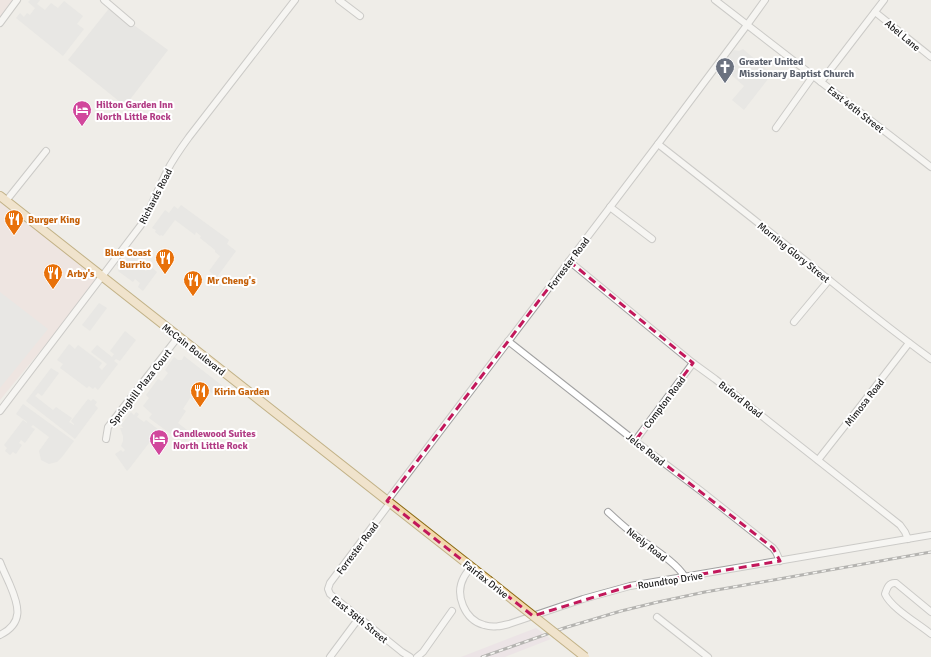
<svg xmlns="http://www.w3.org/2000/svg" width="931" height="657" font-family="Signika,sans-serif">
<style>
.residential{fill:#dedddd}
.commercial{fill:#eedbd9}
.industrial{fill:#e8dae4}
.parking{fill:#e0e0e0}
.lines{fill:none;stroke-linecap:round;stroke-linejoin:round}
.minor-casing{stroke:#a1a1a1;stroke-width:8}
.major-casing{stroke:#8b6911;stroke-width:10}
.minor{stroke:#fff;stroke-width:6}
.major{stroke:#f2d7aa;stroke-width:8}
.rail-casing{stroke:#6e6e6e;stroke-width:3}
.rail{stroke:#fff;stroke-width:1.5;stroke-dasharray:4.5;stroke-linecap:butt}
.major-bridge-casing{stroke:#8b6911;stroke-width:10;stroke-linecap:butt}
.major-bridge{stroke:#f2d7aa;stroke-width:8}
.marked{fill:none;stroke:#c2185b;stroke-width:3;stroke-dasharray:8 5;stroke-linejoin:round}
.labels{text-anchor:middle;stroke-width:4;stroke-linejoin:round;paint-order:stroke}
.street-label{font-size:10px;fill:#202020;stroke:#fff}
.worship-label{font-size:10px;font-weight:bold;fill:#5b616d;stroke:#fff;text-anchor:start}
.hotel-label{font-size:10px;font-weight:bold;fill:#b23c85;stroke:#fff;text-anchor:start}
.food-label{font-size:10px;font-weight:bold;fill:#c56008;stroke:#fff;text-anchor:start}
</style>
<rect width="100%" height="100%" fill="#efede8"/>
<polygon class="residential" points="111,6 131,23 168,50 125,106 68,60"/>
<g class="commercial">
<polygon points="0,0 18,0 0,24"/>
<polygon points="0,196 102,276 0,400"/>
</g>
<polygon class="industrial" points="536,628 551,639 505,657 461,657"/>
<g class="parking">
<polygon points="30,0 40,0 37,4 45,10 51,3 58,8 64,1 83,16 77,24 84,29 63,56 16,18 20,13 24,17 27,13 30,15 35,8 28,2"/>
<polygon points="743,49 772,74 744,110 732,100 744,86 721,66 734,50 739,51"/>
<polygon points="181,205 229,240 227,244 236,251 217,277 209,271 220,256 215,252 215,250 200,238 201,236 196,232 195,235 175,220 163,236 161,235 160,236 155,232 156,230 152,228 165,210 169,213 174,206 178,209"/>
<polygon points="133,254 139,258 135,263 146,271 150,266 157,272 143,291 138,287 140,283 135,279 133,282 118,271 120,268 116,265"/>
<polygon points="0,292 48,329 0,388"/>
<polygon points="99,303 107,308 90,331 82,325"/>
<polygon points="125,331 136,340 120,361 116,359 114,361 118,364 98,390 95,387 93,389 89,386 87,388 60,368 63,364 57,360 69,344 75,349 78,345 102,363 99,367 102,370 107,364 91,352 97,345 112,357 114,354 110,351"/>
<polygon points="184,356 224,387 224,391 219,398 203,387 193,400 190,398 183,409 186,411 178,423 191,433 186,441 181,438 179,440 149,418 152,414 143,406 149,398 146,395 158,379 162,381 168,373 165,370 174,357 178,360 182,360"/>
<polygon points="51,368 59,373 42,396 38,393 35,396 53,410 56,407 72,418 69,422 74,425 74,424 71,421 88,399 91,401 93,399 97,402 95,405 98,408 75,439 26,401"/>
<polygon points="23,404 74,441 62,457 57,462 49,464 41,460 39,451 49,437 33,425 31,427 35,429 25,443 21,440 19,443 22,445 16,454 13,452 10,455 5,451 7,448 4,445 23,420 27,423 27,422 16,414"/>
<polygon points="131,412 134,415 136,412 139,414 137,417 144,422 146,420 159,430 129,469 127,471 115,454 121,450 123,452 125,450 121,446 123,441 123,436 120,428 123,428 121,425"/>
</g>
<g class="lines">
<g class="minor-casing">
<g id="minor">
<polyline points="104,0 131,23"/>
<polyline points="339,0 360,16"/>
<polyline points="715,0 931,167"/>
<polyline points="875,12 931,57"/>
<polyline points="0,23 17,0"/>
<polyline points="821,82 884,0"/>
<polyline points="776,128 813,76"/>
<path d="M658 144C709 184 760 224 811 265 850 297 890 329 931 359"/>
<polyline points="6,201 46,151"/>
<polyline points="610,207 652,239"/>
<polyline points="569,261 693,363 715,379 900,525 905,532 908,539"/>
<polyline points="794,322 829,280"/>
<polyline points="508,341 635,441 701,491 773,548 776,552 780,561"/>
<path d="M0 411 141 225C151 208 158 189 167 171 173 159 181 148 189 137L295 0"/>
<polyline points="106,439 108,427 178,337"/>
<polyline points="635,441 693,363"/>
<polyline points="818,460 862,404 909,343"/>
<polyline points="387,501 658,144 747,25 765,0"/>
<polyline points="390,503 330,583 328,589 330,594 402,652 410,657"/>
<path d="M608 512C617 520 625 528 635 535 650 547 675 561 685 577"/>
<path d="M0 562C3 570 7 578 10 585 19 606 24 623 0 635"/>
<path d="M471 567C469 570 466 573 464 577 454 595 465 620 484 625 493 628 501 626 509 624L583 599 630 586 931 535"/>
<path d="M931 612 896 583C889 582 887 588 885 594 891 608 919 624 931 634"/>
<polyline points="657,617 708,657"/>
<polyline points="330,657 359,618"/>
<polyline points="417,657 423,652 452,611"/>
</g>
</g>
<g class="major-casing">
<polyline id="major" points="0,196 488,580"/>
</g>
<use href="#minor" class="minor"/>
<use href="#major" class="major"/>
<g class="rail-casing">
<polyline id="rail" points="482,657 564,628 621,611 658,602 705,592 762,582 931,552"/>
</g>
<use href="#rail" class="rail"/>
<g class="major-bridge-casing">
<polyline id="major-bridge" points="488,580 585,657"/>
</g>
<use href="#major-bridge" class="major-bridge"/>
</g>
<path d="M0 0H931V657H0ZM569 261 693 363 635 441 773 548 780 561 630 586 533 616 387 501Z" fill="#efede8" fill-opacity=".55" fill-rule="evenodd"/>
<path class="marked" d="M569 261 693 363 635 441 773 548 780 561 630 586 533 616 387 501Z"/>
<defs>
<g id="church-pin" transform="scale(1)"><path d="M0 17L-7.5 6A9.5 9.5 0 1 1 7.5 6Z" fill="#6b7280" stroke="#fff"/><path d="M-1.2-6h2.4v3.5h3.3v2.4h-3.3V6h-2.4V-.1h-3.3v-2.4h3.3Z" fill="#fff"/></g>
<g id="hotel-pin" transform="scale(1)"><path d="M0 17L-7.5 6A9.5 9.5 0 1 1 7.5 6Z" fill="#d1479c" stroke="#fff"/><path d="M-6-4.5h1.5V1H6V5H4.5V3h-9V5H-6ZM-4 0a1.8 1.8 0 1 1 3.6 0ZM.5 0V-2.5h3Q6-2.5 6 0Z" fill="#fff"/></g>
<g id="restaurant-pin" transform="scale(1)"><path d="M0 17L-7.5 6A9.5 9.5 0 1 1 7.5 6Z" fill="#e8710a" stroke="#fff"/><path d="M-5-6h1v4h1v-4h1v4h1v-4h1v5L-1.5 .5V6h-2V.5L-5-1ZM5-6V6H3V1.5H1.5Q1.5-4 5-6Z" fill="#fff"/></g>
</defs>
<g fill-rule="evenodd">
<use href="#church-pin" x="725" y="67"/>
<use href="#hotel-pin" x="82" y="110"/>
<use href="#restaurant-pin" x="14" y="219"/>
<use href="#restaurant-pin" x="165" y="258"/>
<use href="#restaurant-pin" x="53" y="273"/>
<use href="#restaurant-pin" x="193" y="280"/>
<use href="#restaurant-pin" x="200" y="391"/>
<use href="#hotel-pin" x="159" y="439"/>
</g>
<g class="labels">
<g class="street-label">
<text transform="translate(903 35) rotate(40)" y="4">Abel Lane</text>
<text transform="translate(856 109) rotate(38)" y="4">East 46th Street</text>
<text transform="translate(155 196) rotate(-63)" y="4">Richards Road</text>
<text transform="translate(794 252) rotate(39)" y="4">Morning Glory Street</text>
<text transform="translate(568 263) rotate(-53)" y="4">Forrester Road</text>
<text transform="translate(194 349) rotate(38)" y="4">McCain Boulevard</text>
<text transform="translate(140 387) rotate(-52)" y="4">Springhill Plaza Court</text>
<text transform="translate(741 399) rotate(38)" y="4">Buford Road</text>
<text transform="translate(664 402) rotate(-53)" y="4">Compton Road</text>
<text transform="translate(864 402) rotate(-52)" y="4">Mimosa Road</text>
<text transform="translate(646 449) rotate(38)" y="4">Jelce Road</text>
<text transform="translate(647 544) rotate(38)" y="4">Neely Road</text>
<text transform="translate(357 548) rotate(-53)" y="4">Forrester Road</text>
<text transform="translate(486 579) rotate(38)" y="4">Fairfax Drive</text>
<text transform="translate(670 580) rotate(-9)" y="4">Roundtop Drive</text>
<text transform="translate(360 619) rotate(39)" y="4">East 38th Street</text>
</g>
<g class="worship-label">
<text x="739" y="65">Greater United<tspan x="739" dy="12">Missionary Baptist Church</tspan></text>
</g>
<g class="hotel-label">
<text x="96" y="108">Hilton Garden Inn<tspan x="96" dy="12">North Little Rock</tspan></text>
<text x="173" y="437">Candlewood Suites<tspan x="173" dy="12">North Little Rock</tspan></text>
</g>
<g class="food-label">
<text x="28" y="223">Burger King</text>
<text x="151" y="256" text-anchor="end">Blue Coast<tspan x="151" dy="12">Burrito</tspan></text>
<text x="67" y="277">Arby's</text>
<text x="207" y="284">Mr Cheng's</text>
<text x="214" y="395">Kirin Garden</text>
</g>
</g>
</svg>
